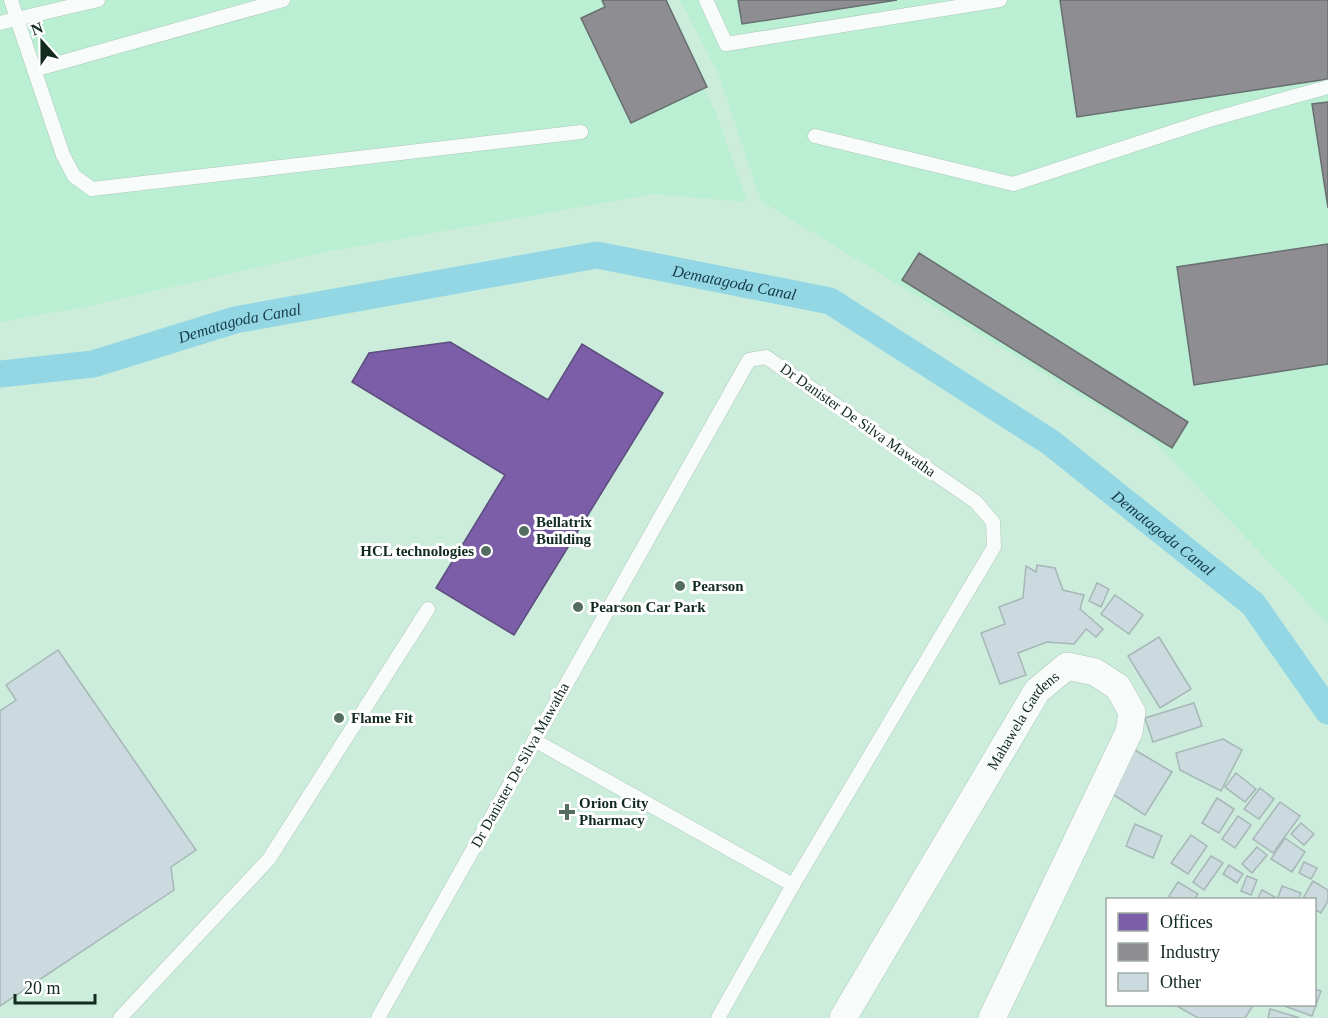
<svg xmlns="http://www.w3.org/2000/svg" width="1328" height="1018" font-family="'Times New Roman',serif">
<style>
.built{fill:#baefd3}
.offices{fill:#7b5ea7;stroke:#5c4e7e;stroke-width:1.5}
.industry{fill:#8d8d92;stroke:#686f70;stroke-width:1.5}
.lines{fill:none;stroke-linecap:round;stroke-linejoin:round}
.canal{stroke:#94d7e4;stroke-width:27}
.building{fill:#cadade;stroke:#a7b6b7;stroke-width:1.5}
.service-casing{stroke:#aec8ba;stroke-width:15}
.minor-casing{stroke:#aec8ba;stroke-width:28}
.service{stroke:#f7fcfa;stroke-width:14}
.minor{stroke:#f7fcfa;stroke-width:27}
.poi-dot{fill:#536e61;stroke:#fff;stroke-width:2}
.labels{text-anchor:middle;stroke-width:6;stroke-linejoin:round;paint-order:stroke}
.street-label{font-size:15px;fill:#122a1f;stroke:#fff}
.poi-label{font-size:15px;font-weight:bold;fill:#122a1f;stroke:#fff;text-anchor:start}
.water-label{font-size:16px;font-style:italic;fill:#143a45;stroke:#fff}
</style>
<rect width="100%" height="100%" fill="#cceddb"/>
<g class="built">
<polygon points="0,0 657,0 715,110 747,202 654,194 325,252 84,307 0,322"/>
<polygon points="680,0 1328,0 1328,624 1153,440 761,201 719,75"/>
</g>
<polygon class="offices" points="450,342 548,400 582,344 663,393 514,635 436,588 505,475 352,382 369,353"/>
<g class="industry">
<polygon points="602,0 666,0 707,87 631,123 581,18 605,7"/>
<polygon points="738,0 897,0 742,24"/>
<polygon points="1060,0 1328,0 1328,79 1077,117"/>
<polygon points="1328,102 1328,208 1312,104"/>
<polygon points="1328,244 1328,364 1194,385 1177,267"/>
<polygon points="919,253 1188,422 1172,448 902,280"/>
</g>
<g class="lines">
<path class="canal" id="s1" d="M0 374 93 364 235 320 597 255 830 301 1050 442 1253 604 1328 711"/>
</g>
<g class="building">
<polygon points="1037,565 1055,568 1063,590 1084,595 1080,609 1103,629 1096,637 1086,629 1074,644 1047,642 1018,653 1026,675 1000,684 981,633 1005,624 999,607 1023,598 1026,566 1036,572"/>
<polygon points="1097,583 1109,589 1101,607 1089,601"/>
<polygon points="1115,595 1143,615 1129,634 1101,614"/>
<polygon points="1159,637 1191,689 1160,708 1128,656"/>
<polygon points="58,650 196,850 171,867 174,890 0,1006 0,711 16,700 6,685"/>
<polygon points="1194,703 1202,726 1153,742 1145,718"/>
<polygon points="1223,739 1242,750 1221,791 1180,770 1176,753"/>
<polygon points="1135,750 1172,772 1145,815 1109,792"/>
<polygon points="1236,773 1256,789 1245,802 1225,787"/>
<polygon points="1260,788 1274,799 1259,819 1244,809"/>
<polygon points="1217,798 1234,809 1219,833 1202,823"/>
<polygon points="1280,802 1300,816 1273,853 1253,839"/>
<polygon points="1238,816 1251,825 1235,848 1222,839"/>
<polygon points="1301,823 1314,834 1304,845 1291,834"/>
<polygon points="1135,824 1162,836 1153,858 1126,846"/>
<polygon points="1191,835 1207,846 1188,874 1171,863"/>
<polygon points="1285,838 1305,852 1292,872 1271,859"/>
<polygon points="1257,847 1267,855 1252,873 1242,864"/>
<polygon points="1211,856 1223,863 1204,890 1193,882"/>
<polygon points="1304,862 1317,868 1311,879 1299,873"/>
<polygon points="1229,865 1243,874 1237,883 1223,874"/>
<polygon points="1247,876 1257,880 1251,895 1241,891"/>
<polygon points="1313,881 1328,890 1328,901 1321,913 1314,909 1314,900 1302,900"/>
<polygon points="1178,882 1198,894 1194,900 1175,900 1169,896"/>
<polygon points="1282,886 1301,893 1298,900 1277,900"/>
<polygon points="1262,890 1275,897 1274,900 1257,900"/>
<polygon points="1314,989 1321,991 1312,1016 1279,1004 1314,1004"/>
<polygon points="1248,1004 1252,1007 1245,1018 1198,1018 1175,1005"/>
<polygon points="1270,1009 1300,1018 1268,1018"/>
</g>
<g class="lines">
<g class="service-casing">
<g id="service">
<polyline points="11,0 17,19 98,0"/>
<polyline points="706,0 726,44 1000,0"/>
<polyline points="0,23 17,19 63,155 74,176 92,189 581,132"/>
<polyline points="34,70 283,0"/>
<polyline points="815,136 1013,184 1209,120 1328,87"/>
<polyline points="534,740 793,885"/>
<polyline points="120,1018 269,859 428,609"/>
<polyline points="378,1018 749,360 766,357 976,502 993,522 994,547 793,885 718,1018"/>
</g>
</g>
<g class="minor-casing">
<g id="minor">
<path id="s2" d="M843 1018 1037 691 1067 666 1095 672 1118 687 1132 712 1129 732 992 1018"/>
</g>
</g>
<use href="#service" class="service"/>
<use href="#minor" class="minor"/>
</g>
<g class="poi-dot">
<circle cx="524" cy="531" r="6"/>
<circle cx="486" cy="551" r="6"/>
<circle cx="680" cy="586" r="6"/>
<circle cx="578" cy="607" r="6"/>
<circle cx="339" cy="718" r="6"/>
<path d="M564 803h6v6h6v6h-6v6h-6v-6h-6v-6h6z"/>
</g>
<g class="labels">
<g class="street-label">
<text transform="translate(858 420) rotate(35)" y="5">Dr Danister De Silva Mawatha</text>
<text dy="5" stroke="none"><textPath href="#s2" startOffset="348">Mahawela Gardens</textPath></text>
<text transform="translate(520 765) rotate(-61)" y="5">Dr Danister De Silva Mawatha</text>
</g>
<g class="poi-label">
<text x="536" y="527">Bellatrix<tspan x="536" dy="17">Building</tspan></text>
<text x="474" y="556" text-anchor="end">HCL technologies</text>
<text x="692" y="591">Pearson</text>
<text x="590" y="612">Pearson Car Park</text>
<text x="351" y="723">Flame Fit</text>
<text x="579" y="808">Orion City<tspan x="579" dy="17">Pharmacy</tspan></text>
</g>
<g class="water-label">
<text dy="6" stroke="none"><textPath href="#s1" startOffset="750">Dematagoda Canal</textPath></text>
<text dy="6" stroke="none"><textPath href="#s1" startOffset="246">Dematagoda Canal</textPath></text>
<text dy="6" stroke="none"><textPath href="#s1" startOffset="1254">Dematagoda Canal</textPath></text>
</g>
</g>
<rect x="1106" y="898" width="210" height="108" fill="#ffffff" stroke="#a0aaa5" stroke-width="1.5"/>
<rect x="1118" y="913" width="30" height="18" fill="#7b5ea7" stroke="#a0aaa5" stroke-width="1.5"/>
<text x="1160" y="928" font-size="18" fill="#122a1f">Offices</text>
<rect x="1118" y="943" width="30" height="18" fill="#8d8d92" stroke="#a0aaa5" stroke-width="1.5"/>
<text x="1160" y="958" font-size="18" fill="#122a1f">Industry</text>
<rect x="1118" y="973" width="30" height="18" fill="#cadade" stroke="#a0aaa5" stroke-width="1.5"/>
<text x="1160" y="988" font-size="18" fill="#122a1f">Other</text>
<g transform="translate(42 42) rotate(339)" stroke="#ffffff" stroke-width="4.5" paint-order="stroke">
<path d="M0-4.5L10 22L0 15L-10 22Z" fill="#122a1f"/>
<text y="-9" font-size="16" font-weight="bold" text-anchor="middle" fill="#122a1f">N</text>
</g>
<path d="M15 994v9h80v-9" fill="none" stroke="#122a1f" stroke-width="3"/>
<text x="24" y="994" font-size="18" fill="#122a1f" stroke="#ffffff" stroke-width="4.5" paint-order="stroke">20 m</text>
</svg>
